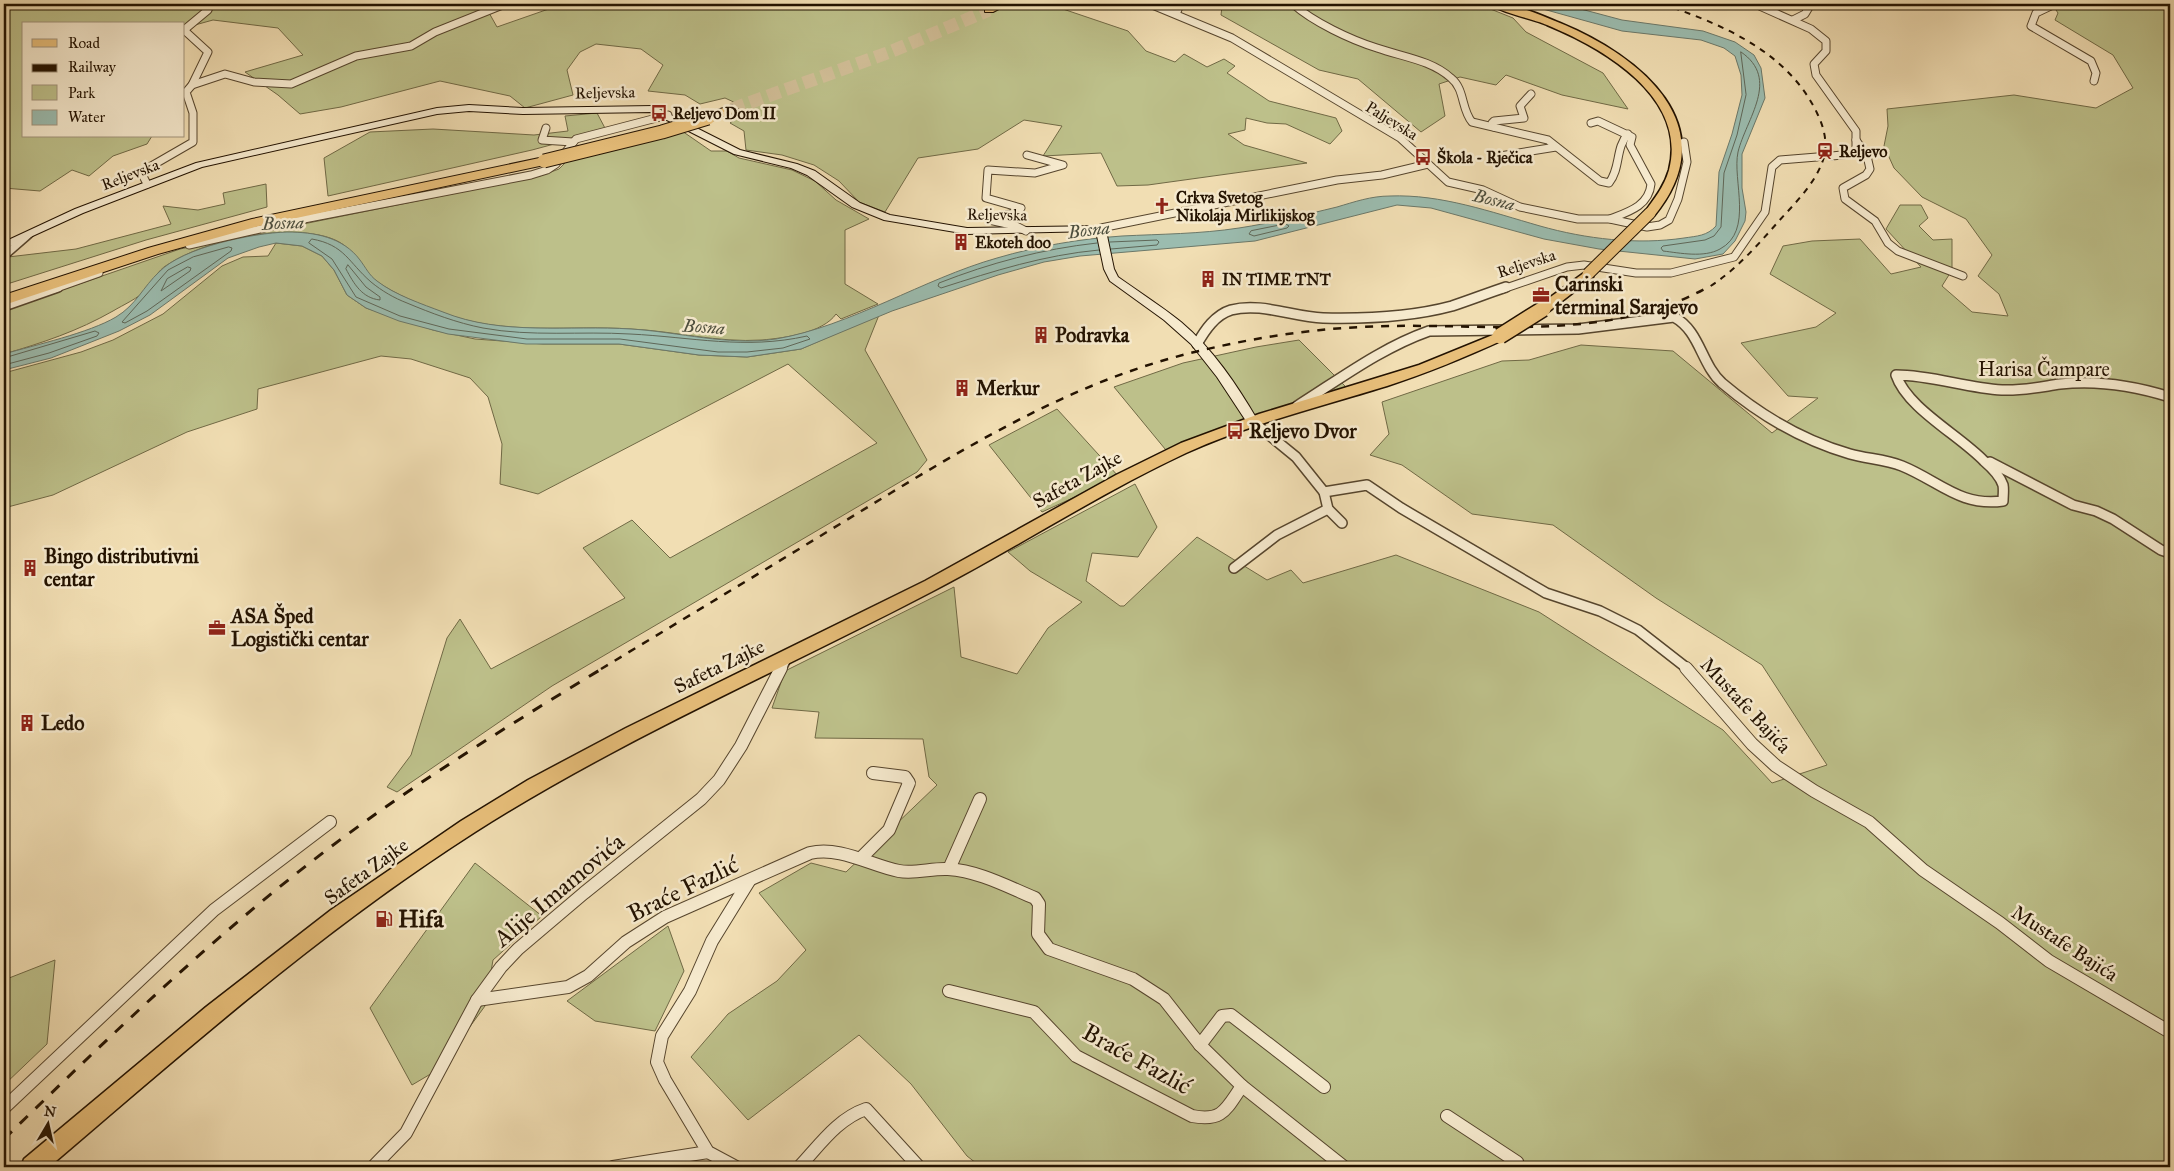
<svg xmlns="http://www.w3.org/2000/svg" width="2174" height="1171" font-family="'IM FELL Great Primer',serif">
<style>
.green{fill:#bdc08a;stroke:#706945}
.water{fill:#9bbcaf;stroke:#6b7869}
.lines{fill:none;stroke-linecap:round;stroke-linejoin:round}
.shore{stroke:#5f6758;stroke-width:1}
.motorway-tunnel{stroke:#d2bf98;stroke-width:13;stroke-dasharray:13 6;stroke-linecap:butt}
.minor-far2-casing{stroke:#56452d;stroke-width:9}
.minor-far1-casing{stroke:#56452d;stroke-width:12}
.minor-casing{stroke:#56452d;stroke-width:14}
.tertiary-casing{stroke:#56452d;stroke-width:3}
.secondary-casing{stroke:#231200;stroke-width:2}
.primary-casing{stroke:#231200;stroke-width:3}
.motorway-casing{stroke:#231200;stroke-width:2}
.minor-far2{stroke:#f6eace;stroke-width:7}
.minor-far1{stroke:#f6eace;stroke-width:9}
.minor{stroke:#f6eace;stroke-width:12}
.tertiary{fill:#f6eace;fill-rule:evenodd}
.secondary{fill:#f6eace;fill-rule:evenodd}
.primary{fill:#e8bf7a;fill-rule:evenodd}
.motorway{fill:#e8bf7a;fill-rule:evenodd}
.rail-far2{stroke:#231200;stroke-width:2;stroke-dasharray:6 6;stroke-linecap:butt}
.rail-far1{stroke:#231200;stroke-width:2.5;stroke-dasharray:8 8;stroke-linecap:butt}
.rail{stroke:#231200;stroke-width:3;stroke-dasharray:11 11;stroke-linecap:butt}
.primary-bridge-far1-casing{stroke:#231200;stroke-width:13;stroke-linecap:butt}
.primary-bridge-casing{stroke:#231200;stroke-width:18;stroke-linecap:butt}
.motorway-bridge-casing{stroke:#231200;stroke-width:15;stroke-linecap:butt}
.primary-bridge-far1{stroke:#e8bf7a;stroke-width:11}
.primary-bridge{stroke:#e8bf7a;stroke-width:15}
.motorway-bridge{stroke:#e8bf7a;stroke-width:13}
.labels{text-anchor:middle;stroke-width:5;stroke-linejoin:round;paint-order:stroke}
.far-street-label{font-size:16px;fill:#231200;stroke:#f6eace}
.far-poi-label{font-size:16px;font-weight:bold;fill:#231200;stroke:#f6eace;text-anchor:start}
.far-water-label{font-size:18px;font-style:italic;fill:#4d4e3d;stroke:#f6eace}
.poi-label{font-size:20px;font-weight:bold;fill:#231200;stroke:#f6eace;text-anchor:start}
.street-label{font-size:20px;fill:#231200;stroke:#f6eace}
.near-street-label{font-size:24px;fill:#231200;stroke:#f6eace}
.near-poi-label{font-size:24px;font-weight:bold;fill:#231200;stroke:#f6eace;text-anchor:start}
</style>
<rect width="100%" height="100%" fill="#f1deb3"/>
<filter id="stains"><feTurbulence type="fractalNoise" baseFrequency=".004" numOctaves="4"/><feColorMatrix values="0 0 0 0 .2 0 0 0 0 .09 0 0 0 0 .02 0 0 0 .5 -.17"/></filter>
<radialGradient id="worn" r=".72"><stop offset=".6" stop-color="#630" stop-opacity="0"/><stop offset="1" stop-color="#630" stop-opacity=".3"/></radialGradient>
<g class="green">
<polygon points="4,4 513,4 488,11 497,27 563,4 1022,4 1057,7 1128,31 1146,51 1175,62 1184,54 1207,67 1224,59 1235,66 1227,73 1269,101 1336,118 1342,131 1330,144 1286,124 1267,123 1246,118 1245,130 1228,134 1244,145 1307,163 1148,185 1117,186 1101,153 1043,156 1062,126 1024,120 978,149 918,158 885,212 859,202 839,181 814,165 782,155 746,150 744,131 730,123 739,116 738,104 725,98 700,104 685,95 648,91 663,65 641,49 596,44 580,52 567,70 573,95 525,108 510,96 440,81 341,107 300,114 278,95 245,72 303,55 278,28 213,20 184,28 184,24 24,24 24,136 152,136 147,144 113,156 89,176 72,170 40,191 4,188"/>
<polygon points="1218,4 1478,4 1513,18 1526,32 1603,73 1628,109 1562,95 1506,75 1496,85 1460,77 1439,84 1445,116 1421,132 1358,79 1319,70 1221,15 1222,6"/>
<polygon points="2052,4 2170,4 2170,1167 981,1167 967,1156 911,1084 859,1035 748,1120 691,1057 728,1014 777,981 806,950 759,893 811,863 846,872 937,785 929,777 923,739 815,738 819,712 772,708 785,671 954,587 961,657 1017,674 1048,628 1082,602 1030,571 1008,552 1135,484 1157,527 1138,557 1092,553 1086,581 1120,606 1124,606 1197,537 1267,580 1291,570 1303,583 1396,555 1539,612 1723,730 1772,783 1827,765 1762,665 1656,598 1553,525 1472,514 1402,465 1370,455 1389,434 1382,402 1502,361 1529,360 1581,345 1673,351 1772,433 1818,398 1788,396 1741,343 1816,327 1836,313 1770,274 1783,246 1812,241 1860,239 1891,274 1921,267 1886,229 1900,205 1921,205 1928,218 1919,226 1933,240 1952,239 1952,270 1942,286 1972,312 2008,316 1999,294 1978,276 1992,255 1966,219 1922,197 1894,168 1884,146 1888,126 1887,109 2014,95 2096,108 2133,88 2113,55 2055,20 2058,13"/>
<polygon points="597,113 606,130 532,150 328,196 324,158 370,132 433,129 534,135 568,131 565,116"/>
<path d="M682 131 711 151H727L739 158 792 170 815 181 836 200 869 219 845 230V284L878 304 841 319 836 314C823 333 784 338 762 340 718 343 674 331 631 329 572 325 509 335 452 316 429 308 392 294 374 279 353 260 354 242 319 235 276 226 205 240 167 265 157 271 154 280 147 289 139 298 123 305 113 311 78 331 42 343 4 354V310L180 249 540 176 559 169 566 162Z"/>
<polygon points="266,184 267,207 146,240 4,285 4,266 8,257 76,249 171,224 163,206 198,210 225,204 223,193"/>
<polygon points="276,243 302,246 322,256 334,270 347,295 366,308 433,330 475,339 543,344 619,344 699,355 747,357 801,349 879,315 865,350 927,460 917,472 552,686 397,792 387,787 411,755 447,638 460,619 491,669 625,598 583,548 632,520 670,558 877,443 788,364 538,494 500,484 502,444 488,397 470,378 411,359 381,356 258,389 257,409 187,432 53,495 4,508 4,373 81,352 113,340 163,314 222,266 243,257 268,256"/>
<polygon points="1299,340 1350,391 1170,455 1114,387 1183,363 1256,347"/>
<polygon points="1057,409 1119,477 1042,512 989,445"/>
<polygon points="475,863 542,916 493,960 485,1006 439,1069 412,1085 370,1008"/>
<polygon points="668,926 684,971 655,1031 595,1021 567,1001"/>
<polygon points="55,960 47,1044 4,1085 4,980"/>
</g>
<path class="water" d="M1525 4H1562L1622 20 1703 31 1735 42 1754 55 1761 68 1765 98 1742 154V188L1746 212 1745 221 1735 241 1723 254 1695 259 1599 249 1544 239 1431 208 1397 205 1255 241 1080 256 1044 262 998 275 892 311 801 349 747 357 699 355 619 344H526L448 334 399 321 366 308 347 295 334 270 322 256 302 246 276 243 259 247 228 258 150 315 119 331 51 358 4 370V354C35 345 89 333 116 317 136 305 143 287 159 272 183 247 253 233 287 232 314 232 343 237 360 260 366 268 369 275 377 281 395 295 422 304 443 312 502 336 569 325 631 329 679 332 728 346 776 339 851 326 923 279 997 258 1038 246 1079 239 1122 236 1161 234 1200 234 1239 228 1272 223 1304 215 1337 207 1354 202 1371 196 1390 196 1441 194 1491 212 1540 226 1586 239 1637 245 1684 238 1697 236 1707 236 1716 226L1719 172 1732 134 1742 95 1741 75 1735 56 1724 48 1701 40 1622 31Z"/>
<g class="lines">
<g class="shore">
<path d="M1741 52C1781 79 1746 119 1738 152 1732 180 1754 231 1720 249 1704 258 1680 253 1663 251L1661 248 1663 246 1705 240 1714 236 1721 227 1724 173 1737 135 1746 95Z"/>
<polygon points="1286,224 1289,226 1287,228 1254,236 1249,234 1251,231"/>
<path d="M312 239C345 245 348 262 371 282 382 291 394 298 407 303 431 313 457 323 483 328 531 337 581 331 630 334 692 337 745 350 807 336L810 339 783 348 747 352H718L620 339H527L449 329 400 316 356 297 332 259 309 243Z"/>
<polyline points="1110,242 1157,240 1159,242 1157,245 1111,249"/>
<path d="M1097 243C1042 249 990 263 939 283L938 286 941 288C994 271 1044 255 1099 250"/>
<polygon points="229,247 232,248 231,251 147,311 125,323 122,322 168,270 193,257"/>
<path d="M348 265 366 287 380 297V300C362 298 354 284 346 269Z"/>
<polygon points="188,267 191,268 190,271 161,291 167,279"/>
<polyline points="4,358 95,331 99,333 97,336 49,353 4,365"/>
</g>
<polyline class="motorway-tunnel" points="732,109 890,52 989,10"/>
<g class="minor-far2-casing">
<g id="minor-far2">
<polyline points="1150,4 1232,38 1400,138 1448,182 1483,190 1520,207 1578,219 1610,219 1647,227 1660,225 1669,220 1678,199 1687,162 1684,142"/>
<path d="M1293 4C1313 22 1351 40 1377 48 1403 57 1431 60 1451 78 1465 89 1461 109 1472 122L1548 140 1600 181 1609 183C1621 168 1615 148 1628 134"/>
<polyline points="1755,4 1811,29 1826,41 1826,51 1814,64 1816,75 1856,131 1856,149 1851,154 1832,156"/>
<polyline points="2055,4 2036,13 2031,26 2091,61 2096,73 2094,81"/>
<polyline points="1176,14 1179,7 1177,4"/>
<polyline points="1793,20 1805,14 1811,4"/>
<polyline points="192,85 208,52 184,30 208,10 210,4"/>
<path d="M1591 123 1598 121 1632 137 1630 145 1651 184C1649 206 1628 212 1610 219"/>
<polyline points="1494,127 1492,123 1494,121 1524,118 1520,106 1531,94"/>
<polyline points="546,128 542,140 573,142"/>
<polyline points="1856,140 1867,156 1870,169 1866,175 1843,188 1845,199 1875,221 1888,243 1898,251 1963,276"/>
<polyline points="1500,156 1556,147"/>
<polyline points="147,184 141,172 193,142 193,113 186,92 192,85 225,74 254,82 291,84 356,56 411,46 435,32 505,4"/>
<polyline points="1101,228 1337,180 1382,175 1428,164"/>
<polyline points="1026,231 1016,226 989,220 992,217 1017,213 1021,208 986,198 988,170 1035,173 1063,165 1027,155"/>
<polyline points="189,245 304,219 531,175 547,170 556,164 576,139 668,115"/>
<polyline points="54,289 99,273"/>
<polyline points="1503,289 1567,267 1584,265 1636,273 1671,273 1734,257 1765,212 1772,167 1780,160 1817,157"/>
</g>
</g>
<g class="minor-far1-casing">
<g id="minor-far1">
<polyline points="4,306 58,287"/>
<path d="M1197 344C1205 330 1215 315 1231 310 1261 302 1293 317 1323 318 1365 319 1411 317 1452 306 1470 300 1488 293 1506 287"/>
<path d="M1297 406C1340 379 1381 348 1429 331L1578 329 1674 317C1700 331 1701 364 1722 383 1761 416 1801 440 1850 454 1867 459 1885 459 1902 466 1939 481 1960 507 2003 501 2003 496 2004 490 2003 485 2000 476 1991 467 1984 461 1959 435 1907 408 1896 375 1932 375 1966 388 2002 390 2023 391 2040 387 2060 384 2096 380 2135 386 2170 397"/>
<polyline points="1252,421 1296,457 1324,492 1328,509 1342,523"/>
<polyline points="1990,462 2073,505 2096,511 2113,519 2161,550 2170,553"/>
<polyline points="1324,492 1367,485 1401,508 1546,593 1600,611 1638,630 1688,669"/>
<polyline points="1234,568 1277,535 1328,509"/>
<polyline points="781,669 787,657"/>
</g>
</g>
<g class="minor-casing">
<g id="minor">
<polyline points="1686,668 1752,744 1776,766 1814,791 1869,822 1923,870 2000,923 2049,961 2170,1032"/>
<polyline points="861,858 889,830 909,783 905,777 873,773"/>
<polyline points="949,869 980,799"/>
<path d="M949 991 1034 1012 1076 1056 1192 1116C1223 1122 1226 1109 1242 1086"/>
<path d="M477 1000 568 987 588 976 626 942 665 917 810 853C840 846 870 865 899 871 915 874 932 868 948 869 979 871 1008 887 1035 898L1039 904 1038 934 1049 949 1133 979 1164 999 1200 1045 1242 1086 1344 1167"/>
<polyline points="1200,1045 1222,1016 1231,1015 1324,1087"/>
<polyline points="4,1108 214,910 330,822"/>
<polyline points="1447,1116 1517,1162 1515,1167"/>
<polyline points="373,1167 406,1133 477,1000 501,967 518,949 584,893 701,799 719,780 741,746 781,668"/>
<polyline points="613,1167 708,1152"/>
<polyline points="736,1167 708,1152 665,1080 657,1062 662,1036 690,991 712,941 749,881"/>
<path d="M799 1167C819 1146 837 1119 866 1109L919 1167"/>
</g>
</g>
<g class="tertiary-casing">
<polygon id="tertiary" points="28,232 33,235 31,237 7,258 4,259 4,251"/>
</g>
<g class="secondary-casing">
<path id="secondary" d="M469 105 523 108 653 106 740 150 797 164 815 171 860 203 890 215 967 228 1105 226 1114 269 1118 277C1139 292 1161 306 1181 322 1213 349 1237 385 1258 421L1252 425 1248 424 1217 377 1191 344 1164 320 1110 281 1104 269 1096 231 967 234 884 220 852 207 807 175 791 168 734 154 651 112 523 114 469 111 437 114 202 167 83 213 4 249V242L75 209 196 163 437 108Z"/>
</g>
<g class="primary-casing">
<g id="primary">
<path d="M1490 4C1513 2 1538 14 1560 23 1640 56 1728 126 1654 216H1646L1644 213C1654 199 1664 187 1669 170 1688 97 1603 48 1547 25 1534 19 1498 12 1490 4Z"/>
<polygon points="1588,270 1593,271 1594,274 1593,277 1548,312 1538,312 1536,309 1538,306"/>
<path d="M1500 332 1507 336 1505 339C1466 357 1427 373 1387 386 1319 407 1250 424 1186 453 1098 494 1018 547 933 591 780 671 621 739 475 832 323 929 186 1050 49 1167H21L24 1159 206 1007 331 910 461 821 528 780 626 728 925 581 1116 475 1181 443 1259 414 1419 365Z"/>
</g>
</g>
<g class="motorway-casing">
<g id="motorway">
<polygon points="965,4 980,4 969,9 965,8"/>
<polygon points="993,4 1008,4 993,12 985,12 985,8"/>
<polygon points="732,105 738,109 736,112 708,122 702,118 703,115"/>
<polygon points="544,157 551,161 549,164 259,226 158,254 4,305 4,295 148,248 252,219"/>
</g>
</g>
<use href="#minor-far2" class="minor-far2"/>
<use href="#minor-far1" class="minor-far1"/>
<use href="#minor" class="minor"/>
<use href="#tertiary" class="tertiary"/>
<use href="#secondary" class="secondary"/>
<use href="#primary" class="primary"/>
<use href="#motorway" class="motorway"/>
<path class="rail-far2" d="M1662 4C1722 24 1788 52 1817 113 1823 125 1827 139 1825 153 1819 180 1796 202 1778 222 1756 247 1735 271 1706 289"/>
<path class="rail-far1" d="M601 669C687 617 773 565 858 513 966 447 1074 380 1199 351 1261 336 1325 327 1389 326 1494 324 1613 341 1708 287"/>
<path class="rail" d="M4 1139C107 1039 210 939 324 852 413 784 508 726 603 668"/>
<g class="primary-bridge-far1-casing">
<polyline id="primary-bridge-far1" points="1588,274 1650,213"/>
</g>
<g class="primary-bridge-casing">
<polyline id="primary-bridge" points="1500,336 1543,309"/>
</g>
<g class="motorway-bridge-casing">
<polyline id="motorway-bridge" points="544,161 662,132 708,118"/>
</g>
<use href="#primary-bridge-far1" class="primary-bridge-far1"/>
<use href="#primary-bridge" class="primary-bridge"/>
<use href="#motorway-bridge" class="motorway-bridge"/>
</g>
<defs>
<g id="bus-bare" transform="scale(1.35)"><path d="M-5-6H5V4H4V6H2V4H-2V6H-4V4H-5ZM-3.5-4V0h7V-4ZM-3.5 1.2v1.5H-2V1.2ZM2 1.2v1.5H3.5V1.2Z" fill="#8f2418" stroke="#f6eace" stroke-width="2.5" paint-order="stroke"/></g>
<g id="station-bare" transform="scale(1.35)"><path d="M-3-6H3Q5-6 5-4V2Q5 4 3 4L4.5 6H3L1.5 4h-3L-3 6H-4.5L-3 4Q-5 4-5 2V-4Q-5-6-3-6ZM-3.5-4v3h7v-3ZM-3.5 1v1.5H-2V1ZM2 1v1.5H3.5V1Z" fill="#8f2418" stroke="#f6eace" stroke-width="2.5" paint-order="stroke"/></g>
<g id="church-bare" transform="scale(1.35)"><path d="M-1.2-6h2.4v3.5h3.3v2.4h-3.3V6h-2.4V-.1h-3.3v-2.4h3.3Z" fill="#8f2418" stroke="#f6eace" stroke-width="2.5" paint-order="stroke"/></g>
<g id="building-bare" transform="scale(1.35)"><path d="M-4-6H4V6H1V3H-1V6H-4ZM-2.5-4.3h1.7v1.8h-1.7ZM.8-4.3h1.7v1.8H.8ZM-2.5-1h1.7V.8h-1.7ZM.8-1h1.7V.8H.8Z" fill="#8f2418" stroke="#f6eace" stroke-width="2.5" paint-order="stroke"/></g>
<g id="office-bare" transform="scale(1.35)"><path d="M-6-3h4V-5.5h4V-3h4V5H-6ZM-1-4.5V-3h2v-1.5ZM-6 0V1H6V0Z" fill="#8f2418" stroke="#f6eace" stroke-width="2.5" paint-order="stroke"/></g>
<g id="fuel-bare" transform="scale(1.35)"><path d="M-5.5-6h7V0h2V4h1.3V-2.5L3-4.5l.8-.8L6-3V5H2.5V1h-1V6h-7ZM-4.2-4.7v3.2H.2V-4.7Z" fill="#8f2418" stroke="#f6eace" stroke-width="2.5" paint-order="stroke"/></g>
</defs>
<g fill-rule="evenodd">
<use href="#bus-bare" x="659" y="113"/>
<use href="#station-bare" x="1825" y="151"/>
<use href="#bus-bare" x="1423" y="157"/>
<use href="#church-bare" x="1162" y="206"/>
<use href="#building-bare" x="961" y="242"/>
<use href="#building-bare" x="1208" y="279"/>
<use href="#office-bare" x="1541" y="295"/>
<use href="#building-bare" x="1041" y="335"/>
<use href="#building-bare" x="962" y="388"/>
<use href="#bus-bare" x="1235" y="431"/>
<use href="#building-bare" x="30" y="568"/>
<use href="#office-bare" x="217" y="628"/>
<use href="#building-bare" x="27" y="723"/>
<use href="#fuel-bare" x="384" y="919"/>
</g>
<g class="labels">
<g class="far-street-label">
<text transform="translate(605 92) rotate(-1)" y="6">Reljevska</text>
<text transform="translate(1392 120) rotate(32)" y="6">Paljevska</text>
<text transform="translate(130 174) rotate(-21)" y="6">Reljevska</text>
<text transform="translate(997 214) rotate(1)" y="6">Reljevska</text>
<text transform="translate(1526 263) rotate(-18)" y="6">Reljevska</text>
</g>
<g class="far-poi-label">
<text x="673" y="119">Reljevo Dom II</text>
<text x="1839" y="157">Reljevo</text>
<text x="1437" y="163">Škola - Rječica</text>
<text x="1176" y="203">Crkva Svetog<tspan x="1176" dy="18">Nikolaja Mirlikijskog</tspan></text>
<text x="975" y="248">Ekoteh doo</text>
<text x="1222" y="285">IN TIME TNT</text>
</g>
<g class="far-water-label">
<text transform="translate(1494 200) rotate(14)" y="6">Bosna</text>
<text transform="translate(283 223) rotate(-2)" y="6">Bosna</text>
<text transform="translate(1089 230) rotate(-7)" y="6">Bosna</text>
<text transform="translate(704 327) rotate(4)" y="6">Bosna</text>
</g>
<g class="poi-label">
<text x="1555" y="291">Carinski<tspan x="1555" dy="23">terminal Sarajevo</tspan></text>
<text x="1055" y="342">Podravka</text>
<text x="976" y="395">Merkur</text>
<text x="1249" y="438">Reljevo Dvor</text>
<text x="44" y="563">Bingo distributivni<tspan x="44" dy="23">centar</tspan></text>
<text x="231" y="623">ASA Šped<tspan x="231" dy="23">Logistički centar</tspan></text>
<text x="41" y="730">Ledo</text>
</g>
<g class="street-label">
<text x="2044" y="376">Harisa Čampare</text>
<text transform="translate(1077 479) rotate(-29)" y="7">Safeta Zajke</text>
<text transform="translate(719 666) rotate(-26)" y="7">Safeta Zajke</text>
<text transform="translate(1746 705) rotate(47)" y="7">Mustafe Bajića</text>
<text transform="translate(366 871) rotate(-36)" y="7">Safeta Zajke</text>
<text transform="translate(2065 943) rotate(33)" y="7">Mustafe Bajića</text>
</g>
<g class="near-street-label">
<text transform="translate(683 889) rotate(-26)" y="8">Braće Fazlić</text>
<text transform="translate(559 890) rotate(-40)" y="8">Alije Imamovića</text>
<text transform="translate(1137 1059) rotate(29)" y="8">Braće Fazlić</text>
</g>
<g class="near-poi-label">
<text x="398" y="927">Hifa</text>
</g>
</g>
<rect width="2174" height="1171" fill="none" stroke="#f1deb3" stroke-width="20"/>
<rect x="5" y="5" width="2164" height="1161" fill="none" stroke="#231200" stroke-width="2.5"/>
<rect x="10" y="10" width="2154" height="1151" fill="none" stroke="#231200"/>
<rect x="22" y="22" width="162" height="115" fill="#f6eace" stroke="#a2947c"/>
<rect x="32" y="39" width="25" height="8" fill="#e8bf7a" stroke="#a2947c"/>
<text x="68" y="48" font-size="15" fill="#231200">Road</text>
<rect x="32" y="64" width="25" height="8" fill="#231200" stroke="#a2947c"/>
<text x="68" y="72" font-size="15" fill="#231200">Railway</text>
<rect x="32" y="85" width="25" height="15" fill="#bdc08a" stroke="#a2947c"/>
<text x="68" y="98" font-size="15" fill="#231200">Park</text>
<rect x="32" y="110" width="25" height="15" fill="#9bbcaf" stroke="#a2947c"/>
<text x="68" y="122" font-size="15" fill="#231200">Water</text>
<g transform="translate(48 1124) rotate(9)" stroke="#f6eace" stroke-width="4" paint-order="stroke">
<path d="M0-4L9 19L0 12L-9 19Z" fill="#231200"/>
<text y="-8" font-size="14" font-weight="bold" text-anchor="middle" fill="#231200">N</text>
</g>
<rect width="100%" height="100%" filter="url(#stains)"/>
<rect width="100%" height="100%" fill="url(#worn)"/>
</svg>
